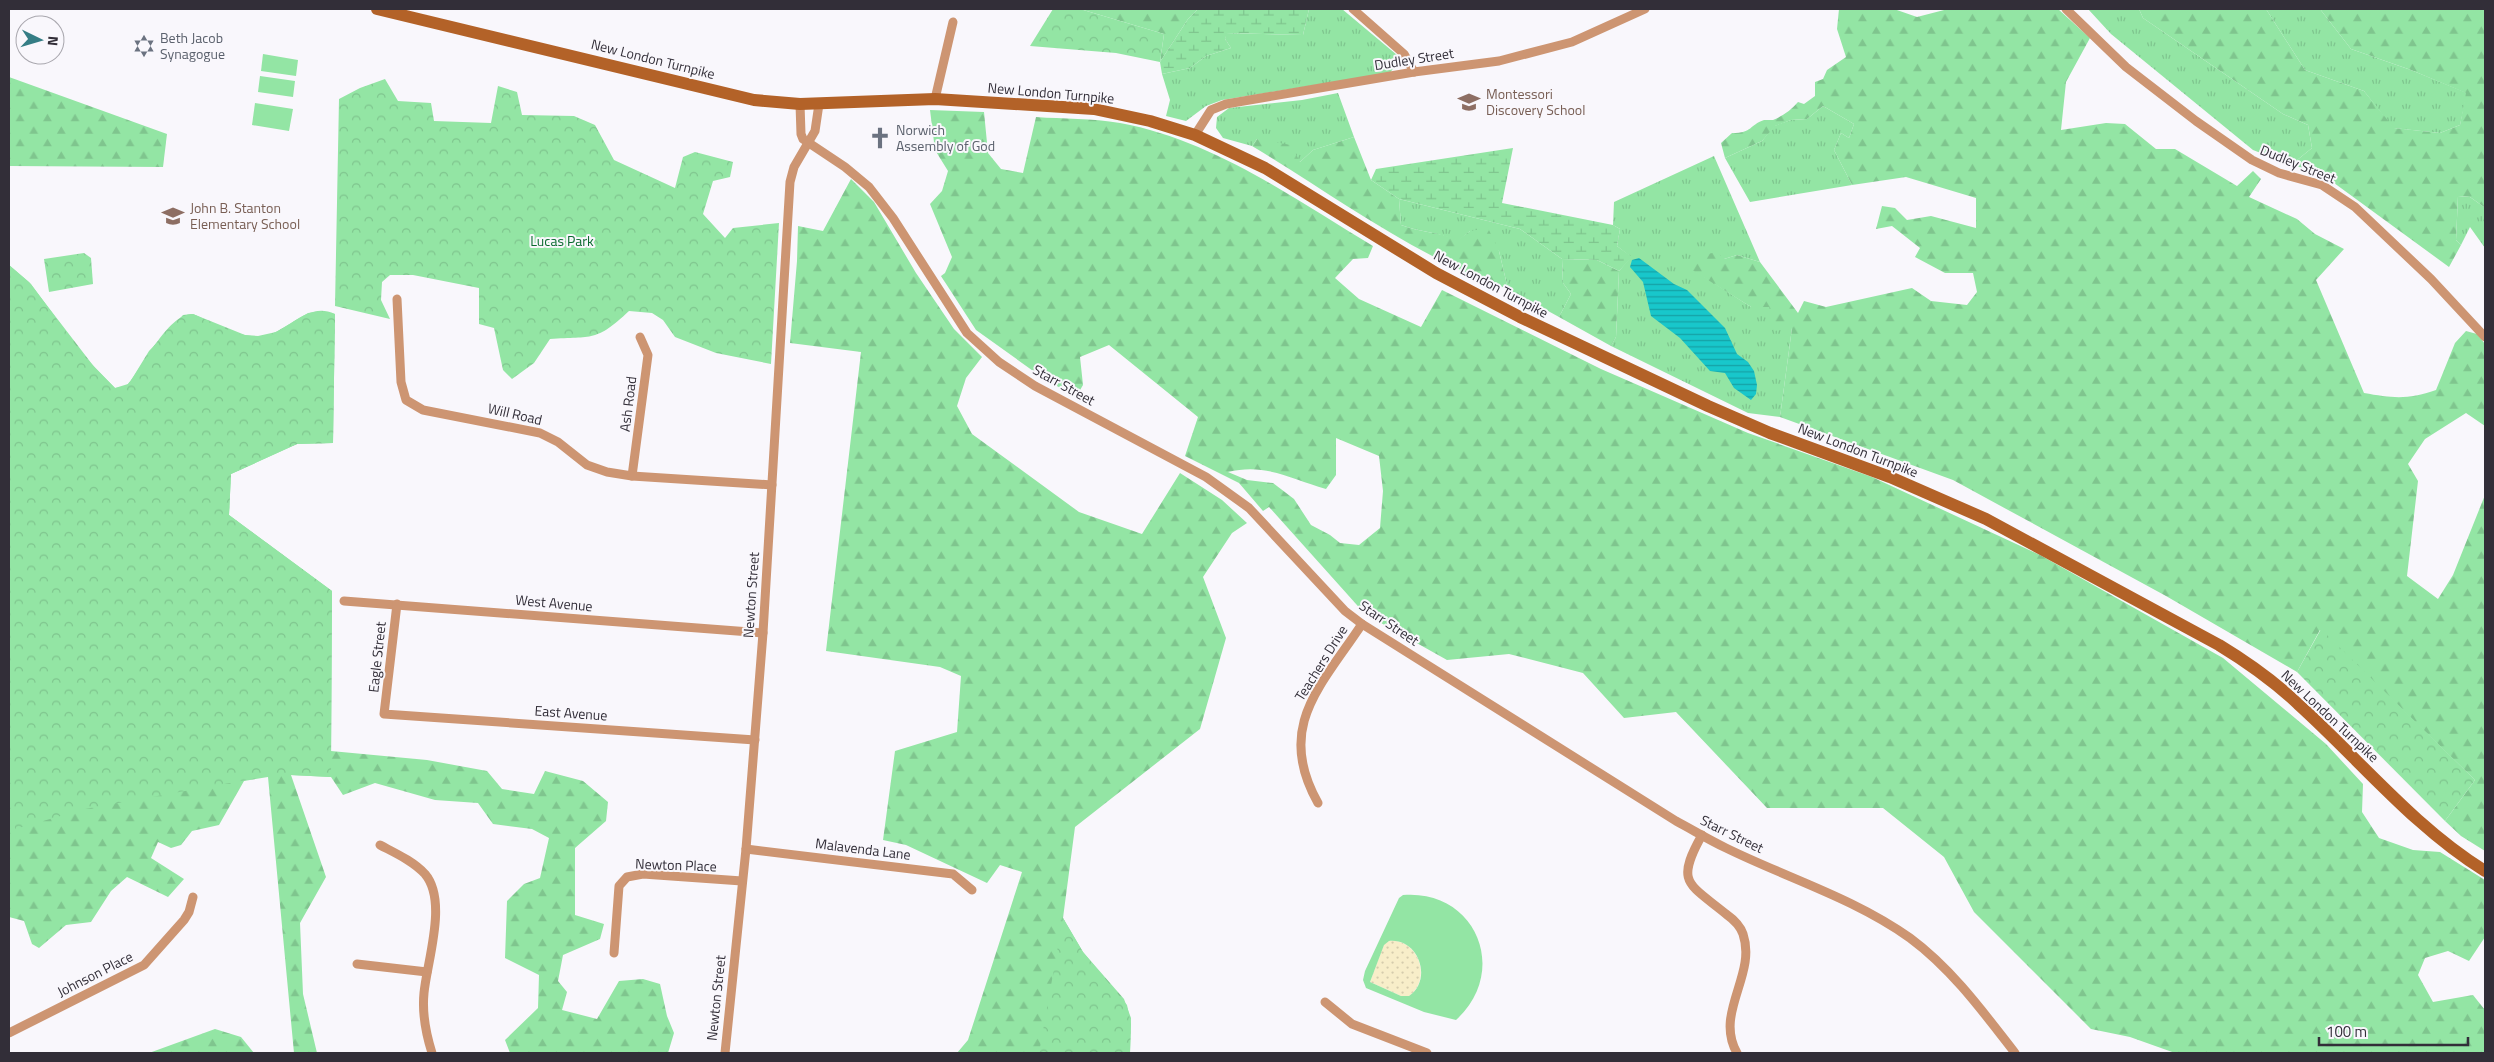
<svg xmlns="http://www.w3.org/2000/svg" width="2494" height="1062" font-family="'Titillium Web',sans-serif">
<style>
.grass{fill:url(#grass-tufts)}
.forest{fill:url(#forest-firs);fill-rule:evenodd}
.wetland{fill:url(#wetland-marsh)}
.sand{fill:url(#sand-dots)}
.park{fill:url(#park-crowns)}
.pitch{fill:#93e5a4;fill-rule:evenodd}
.water{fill:url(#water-rules)}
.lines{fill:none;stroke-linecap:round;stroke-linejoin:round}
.minor{stroke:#cd9572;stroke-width:9}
.secondary{stroke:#b36228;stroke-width:12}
.labels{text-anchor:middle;stroke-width:4;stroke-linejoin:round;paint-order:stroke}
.worship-label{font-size:14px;fill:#5b616d;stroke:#f9f7fc;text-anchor:start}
.street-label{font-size:14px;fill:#322e38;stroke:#f9f7fc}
.education-label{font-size:14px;fill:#785e54;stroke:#f9f7fc;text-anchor:start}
.park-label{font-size:14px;fill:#096a2e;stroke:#f9f7fc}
</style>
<defs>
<pattern id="grass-tufts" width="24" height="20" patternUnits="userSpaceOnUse" patternTransform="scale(1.25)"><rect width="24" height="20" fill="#93e5a4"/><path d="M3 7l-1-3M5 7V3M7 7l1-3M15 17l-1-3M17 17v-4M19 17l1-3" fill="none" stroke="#7fc58e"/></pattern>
<pattern id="forest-firs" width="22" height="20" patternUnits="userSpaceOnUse" patternTransform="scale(1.25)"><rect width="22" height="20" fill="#93e5a4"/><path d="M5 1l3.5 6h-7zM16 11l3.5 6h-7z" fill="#7fc58e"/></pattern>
<pattern id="wetland-marsh" width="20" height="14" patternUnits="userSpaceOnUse" patternTransform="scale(1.25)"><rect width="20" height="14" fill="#93e5a4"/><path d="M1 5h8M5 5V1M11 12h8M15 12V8" fill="none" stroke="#7fc58e"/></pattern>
<pattern id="sand-dots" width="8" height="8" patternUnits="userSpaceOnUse" patternTransform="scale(1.25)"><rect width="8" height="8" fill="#f8eec9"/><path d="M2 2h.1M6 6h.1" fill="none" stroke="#d5ccad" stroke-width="1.8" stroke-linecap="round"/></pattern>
<pattern id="park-crowns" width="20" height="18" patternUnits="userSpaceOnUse" patternTransform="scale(1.25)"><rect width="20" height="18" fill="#93e5a4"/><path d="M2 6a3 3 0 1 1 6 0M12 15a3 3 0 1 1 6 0" fill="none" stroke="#7fc58e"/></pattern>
<pattern id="water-rules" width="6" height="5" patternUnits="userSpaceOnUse" patternTransform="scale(1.25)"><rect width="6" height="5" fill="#18c7cb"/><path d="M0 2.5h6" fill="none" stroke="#16a2a6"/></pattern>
</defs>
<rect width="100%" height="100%" fill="#f9f7fc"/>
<g class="grass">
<polygon points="1309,9 1342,9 1397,55 1398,61 1390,73 1222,100 1206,106 1186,121 1166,116 1170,100 1162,74 1190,68 1206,56 1231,48 1225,39 1226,33 1303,35"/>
<polygon points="2088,9 2139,9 2143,18 2283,114 2308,125 2312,148 2291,165 2253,150 2111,34"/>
<polygon points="2266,9 2320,9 2351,49 2411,70 2467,93 2460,125 2440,133 2393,128 2364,91 2305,70"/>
<polygon points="1338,93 1354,137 1313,150 1300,162 1257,139 1252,146 1223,138 1216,128 1217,117 1229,108 1302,100"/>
<polygon points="1823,106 1854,124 1849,138 1841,133 1834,150 1852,185 1750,202 1725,158 1762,141 1774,126 1791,120 1807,119"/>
<polygon points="1714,156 1760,262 1737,255 1692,269 1751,307 1769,307 1792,328 1780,417 1748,413 1611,346 1616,337 1619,271 1631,257 1617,246 1620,229 1613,225 1614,202"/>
<polygon points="2458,196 2470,197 2484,207 2485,205 2485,248 2470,227 2461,245 2456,240"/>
<path d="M1399 199 1520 229 1562 259 1563 283 1571 294 1559 317 1508 289 1499 251 1470 231 1458 241C1439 232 1419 232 1401 225Z"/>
</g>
<g class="forest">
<polygon points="1080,9 1197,9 1197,10 1188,19 1160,62 1164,34"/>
<path d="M1839 9H1894L1917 17 1948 9H2058L2090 38 2066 82 2061 130 2106 123 2125 124 2156 149H2175L2237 186 2253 171 2261 179 2249 197 2297 219 2315 234 2344 249 2316 280 2364 393C2392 398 2408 400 2436 390L2455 343 2466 331 2477 334 2485 344V426L2466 413 2425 439 2408 464 2418 481 2407 576 2438 599 2453 575 2485 495V851L2461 836 2445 821 2475 780 2320 630 2297 672 2166 596 1953 480 1780 417 1792 328 1775 331 1769 307H1751L1692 270 1693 257 1717 252 1724 259 1737 255 1760 262 1798 313 1804 301 1826 307 1912 288 1931 301 1967 305 1977 292 1973 273H1945L1915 257 1920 248 1892 226 1876 229 1882 206 1895 208 1907 220 1931 216 1976 228V198L1906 177 1852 185 1834 150 1841 133 1849 138 1854 124 1823 106 1807 119 1791 120 1775 126 1762 141 1725 158 1721 143 1732 133C1753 133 1749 125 1764 120 1766 120 1771 120 1773 120 1783 116 1791 110 1798 102L1804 104 1815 96V82L1823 79 1827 70 1846 57 1837 29Z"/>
<polygon points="2139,9 2266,9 2305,70 2364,91 2394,128 2440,133 2460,125 2466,93 2411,70 2351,49 2320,9 2485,9 2485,205 2484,207 2470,197 2458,196 2456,240 2461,245 2449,267 2319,172 2291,165 2312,148 2308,125 2283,114 2143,18"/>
<polygon points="9,77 167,134 163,167 9,166"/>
<path d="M930 110 984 112 988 153 1001 169 1023 173 1036 117C1063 119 1092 118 1120 123 1213 140 1293 198 1373 246L1368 258 1353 259 1335 278 1359 299 1421 327 1442 290 1601 369 1748 433 1872 477 2040 555 2223 658 2326 744 2363 784 2362 812 2379 838 2413 850 2440 852 2485 880V937L2469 961 2448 951 2425 958 2418 975 2433 1002 2473 995 2485 1010V1053H2175L2130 1037 2091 1029 1974 912 1944 857 1883 808H1767L1676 712 1624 718 1583 673 1509 654 1447 660 1365 614 1269 507 1263 511 1239 483 1185 456 1198 417 1109 345 1080 357 1083 385 1076 397 1043 378 976 330 941 276 945 273 952 257 930 204 942 191 948 171 935 150ZM1336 438 1379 456 1383 491 1380 528 1359 545 1340 543 1330 535 1311 525 1294 499 1273 483 1247 480 1228 472C1266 463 1291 479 1326 489L1336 475Z"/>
<path d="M1354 137 1371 180 1399 199 1401 225C1419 232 1439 232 1458 240L1470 231 1488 228 1499 251 1508 289C1415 257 1335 196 1252 146L1257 139 1291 145 1300 162 1313 150Z"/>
<polygon points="851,179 874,202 916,273 954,329 982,357 966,378 957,406 972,434 1079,512 1142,534 1180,473 1222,500 1247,523 1232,533 1203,577 1226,638 1200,729 1075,827 1063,918 1083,952 1124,999 1131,1018 1130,1053 957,1053 968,1040 1022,872 1000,865 987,883 906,845 883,840 895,751 957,732 961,676 940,667 826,651 861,352 790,343 797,261 798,226 823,231"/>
<polygon points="1562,259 1597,260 1619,271 1616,337 1611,346 1559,317 1571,294 1563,283"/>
<polygon points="9,265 29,282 95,368 115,388 125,387 130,382 149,351 183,315 193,314 245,335 258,336 276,332 308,313 321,311 335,314 333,443 297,444 231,474 229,515 332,591 331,751 427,760 487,771 502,789 534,794 545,771 583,781 608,802 606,821 575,848 575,915 604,924 600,939 563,955 558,981 567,992 562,1010 597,1019 619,981 643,979 660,984 667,1016 674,1033 668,1053 510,1053 505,1040 538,1008 539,975 505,958 507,901 524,884 540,878 549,838 532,829 493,824 478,803 435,800 375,783 343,795 331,777 291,775 326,877 300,923 303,994 317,1053 294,1053 268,777 244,781 219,825 192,831 181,845 171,848 158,842 151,858 184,879 168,897 127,877 111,891 91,922 66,925 39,948 32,944 24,921 9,917"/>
<polygon points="215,1029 241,1037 254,1053 149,1053"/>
</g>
<g class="wetland">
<polygon points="1309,9 1303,35 1227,33 1225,39 1231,48 1206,56 1190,68 1162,74 1160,62 1188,19 1197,10"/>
<polygon points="1513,148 1502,203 1613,225 1620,229 1617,246 1632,257 1619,271 1597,260 1562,259 1520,229 1399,199 1371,180 1376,169"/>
</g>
<path class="sand" d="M1389 941C1419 938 1432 980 1409 996H1401L1370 982 1384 944Z"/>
<g class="park">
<polygon points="1053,9 1080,9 1164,34 1160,62 1116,53 1030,46"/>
<path d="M385 79 398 101 431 103 434 121 491 123 498 86 517 92 522 115 574 116 595 125 614 160 675 188 683 157 695 152 733 162 730 177 713 181 703 214 725 238 733 228 779 223 771 364 716 353 675 337 663 320 652 313 629 311C596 342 593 336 550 339L534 363 512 379 503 370 494 328 479 324V288L413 275H390L382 282 381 300 390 319 335 306 339 99 360 88Z"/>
<polygon points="84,253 91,258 93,284 49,292 44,259"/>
<path d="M9 265 31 284 83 355 115 388 128 384C141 369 170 311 193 314 215 323 242 341 267 335 290 330 308 301 335 314L333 443 297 444 231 474 229 515 332 591 331 777 290 775 268 776 85 809 15 829 9 735Z"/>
<polygon points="2321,629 2475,780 2445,821 2297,672"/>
<polygon points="1063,918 1083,952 1127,1005 1131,1024 1130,1053 1039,1053"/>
</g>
<g class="pitch">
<polygon points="263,54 298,60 296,76 261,71"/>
<polygon points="260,76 295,81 293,97 258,92"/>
<polygon points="255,103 293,109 289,131 252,125"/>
<path d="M1403 895C1476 889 1510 971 1456 1020L1424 1012 1366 988 1363 980 1365 971 1399 898ZM1389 941C1419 938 1433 980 1409 996H1401L1370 982 1384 945Z"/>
</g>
<polygon class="water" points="1639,258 1674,284 1687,290 1725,328 1737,354 1748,362 1754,371 1757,385 1756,394 1751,400 1734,388 1725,373 1710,371 1680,338 1651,316 1643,282 1630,267 1632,260"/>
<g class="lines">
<g class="minor">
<polyline points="1353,9 1404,54 1414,72"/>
<polyline points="2066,9 2126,67 2196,121 2252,160 2279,173 2322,185 2355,207 2431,279 2485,337"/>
<polyline points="935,99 953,22"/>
<path d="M800 104 801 134 803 139 845 167 869 187 893 218 967 333 999 362 1035 386 1206 477 1249 508 1345 611 1362 624 1676 821C1693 830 1709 840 1726 848 1787 878 1854 898 1910 938 1952 969 1984 1013 2015 1053"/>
<polyline points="1195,135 1211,110 1226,104 1414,72 1499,61 1572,42 1645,9"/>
<polyline points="397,299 401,382 406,400 423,410 540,433 558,442 587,465 607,472 632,476 772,485"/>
<polyline points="632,476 648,355 640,337"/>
<polyline points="344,601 763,633"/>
<polyline points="397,604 384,714 755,740"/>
<path d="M1318 803C1275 727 1321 686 1362 624"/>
<path d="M1702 835C1675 883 1688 883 1726 914 1733 919 1740 925 1743 934 1757 975 1714 1013 1737 1053"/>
<path d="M380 845C395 853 413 861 425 874 448 901 427 961 424 993 422 1013 426 1034 432 1053"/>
<polyline points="746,849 953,874 972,890"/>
<polyline points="614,953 619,886 627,877 643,874 742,881"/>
<polyline points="357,964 427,972"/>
<polyline points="1325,1002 1352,1024 1427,1053"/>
<polyline points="9,1033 144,965 184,920 189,912 193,897"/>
<polyline points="725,1053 746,849 763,633 790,182 794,167 815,131 819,104"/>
</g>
<path class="secondary" d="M377 9 754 100 800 104 935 99 1094 109 1150 121 1195 135 1265 168 1436 273 1520 317 1708 406 1770 433 1890 477 1986 519 2219 645C2247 662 2274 681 2298 704 2360 760 2414 827 2485 871"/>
</g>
<defs>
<g id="synagogue-bare" transform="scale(1.725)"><path d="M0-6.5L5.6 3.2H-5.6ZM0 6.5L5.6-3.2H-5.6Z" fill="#6b7280" stroke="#f9f7fc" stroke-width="2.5" paint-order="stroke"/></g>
<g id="school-bare" transform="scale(1.725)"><path d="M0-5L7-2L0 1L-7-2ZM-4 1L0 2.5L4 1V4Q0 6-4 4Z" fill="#8d6e63" stroke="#f9f7fc" stroke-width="2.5" paint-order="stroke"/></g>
<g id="church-bare" transform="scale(1.725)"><path d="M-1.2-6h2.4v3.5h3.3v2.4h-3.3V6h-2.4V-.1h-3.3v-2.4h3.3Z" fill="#6b7280" stroke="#f9f7fc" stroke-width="2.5" paint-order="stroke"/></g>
</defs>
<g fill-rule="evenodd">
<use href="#synagogue-bare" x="144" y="46"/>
<use href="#school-bare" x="1469" y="102"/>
<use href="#church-bare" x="880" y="138"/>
<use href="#school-bare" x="173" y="216"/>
</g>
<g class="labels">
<g class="worship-label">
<text x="160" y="43">Beth Jacob<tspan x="160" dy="16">Synagogue</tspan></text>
<text x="896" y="135">Norwich<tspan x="896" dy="16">Assembly of God</tspan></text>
</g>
<g class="street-label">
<text transform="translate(653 59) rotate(14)" y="5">New London Turnpike</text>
<text transform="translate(1414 59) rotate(-9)" y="5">Dudley Street</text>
<text transform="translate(1051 93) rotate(5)" y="5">New London Turnpike</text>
<text transform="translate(2298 164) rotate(22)" y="5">Dudley Street</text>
<text transform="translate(1491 284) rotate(28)" y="5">New London Turnpike</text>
<text transform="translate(1064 385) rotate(29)" y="5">Starr Street</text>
<text transform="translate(628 404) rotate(-83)" y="5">Ash Road</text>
<text transform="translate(515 414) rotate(13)" y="5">Will Road</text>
<text transform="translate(1858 450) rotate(21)" y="5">New London Turnpike</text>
<text transform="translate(751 595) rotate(-86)" y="5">Newton Street</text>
<text transform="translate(554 603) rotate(5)" y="5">West Avenue</text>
<text transform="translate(1389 623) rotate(34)" y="5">Starr Street</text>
<text transform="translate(377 657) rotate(-84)" y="5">Eagle Street</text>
<text transform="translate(1321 663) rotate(-58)" y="5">Teachers Drive</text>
<text transform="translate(571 713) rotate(4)" y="5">East Avenue</text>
<text transform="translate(2330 716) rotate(43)" y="5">New London Turnpike</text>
<text transform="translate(1732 834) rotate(26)" y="5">Starr Street</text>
<text transform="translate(863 849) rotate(7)" y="5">Malavenda Lane</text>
<text transform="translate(676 865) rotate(2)" y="5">Newton Place</text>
<text transform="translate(95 974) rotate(-27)" y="5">Johnson Place</text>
<text transform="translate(716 998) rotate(-84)" y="5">Newton Street</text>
</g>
<g class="education-label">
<text x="1486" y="99">Montessori<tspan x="1486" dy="16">Discovery School</tspan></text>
<text x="190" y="213">John B. Stanton<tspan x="190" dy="16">Elementary School</tspan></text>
</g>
<g class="park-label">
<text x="562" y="246">Lucas Park</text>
</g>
</g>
<rect width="2494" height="1062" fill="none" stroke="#322e38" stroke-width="20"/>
<g transform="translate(40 40) rotate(95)"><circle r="24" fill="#f9f7fc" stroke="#a9a7ae"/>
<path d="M0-4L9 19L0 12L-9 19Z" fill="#357d85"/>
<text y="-8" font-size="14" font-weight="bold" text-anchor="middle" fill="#322e38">N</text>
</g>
<path d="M2319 1037v8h149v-8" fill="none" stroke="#322e38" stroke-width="2.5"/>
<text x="2326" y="1037" font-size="15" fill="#322e38" stroke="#f9f7fc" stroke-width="4" paint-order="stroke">100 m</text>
</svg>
